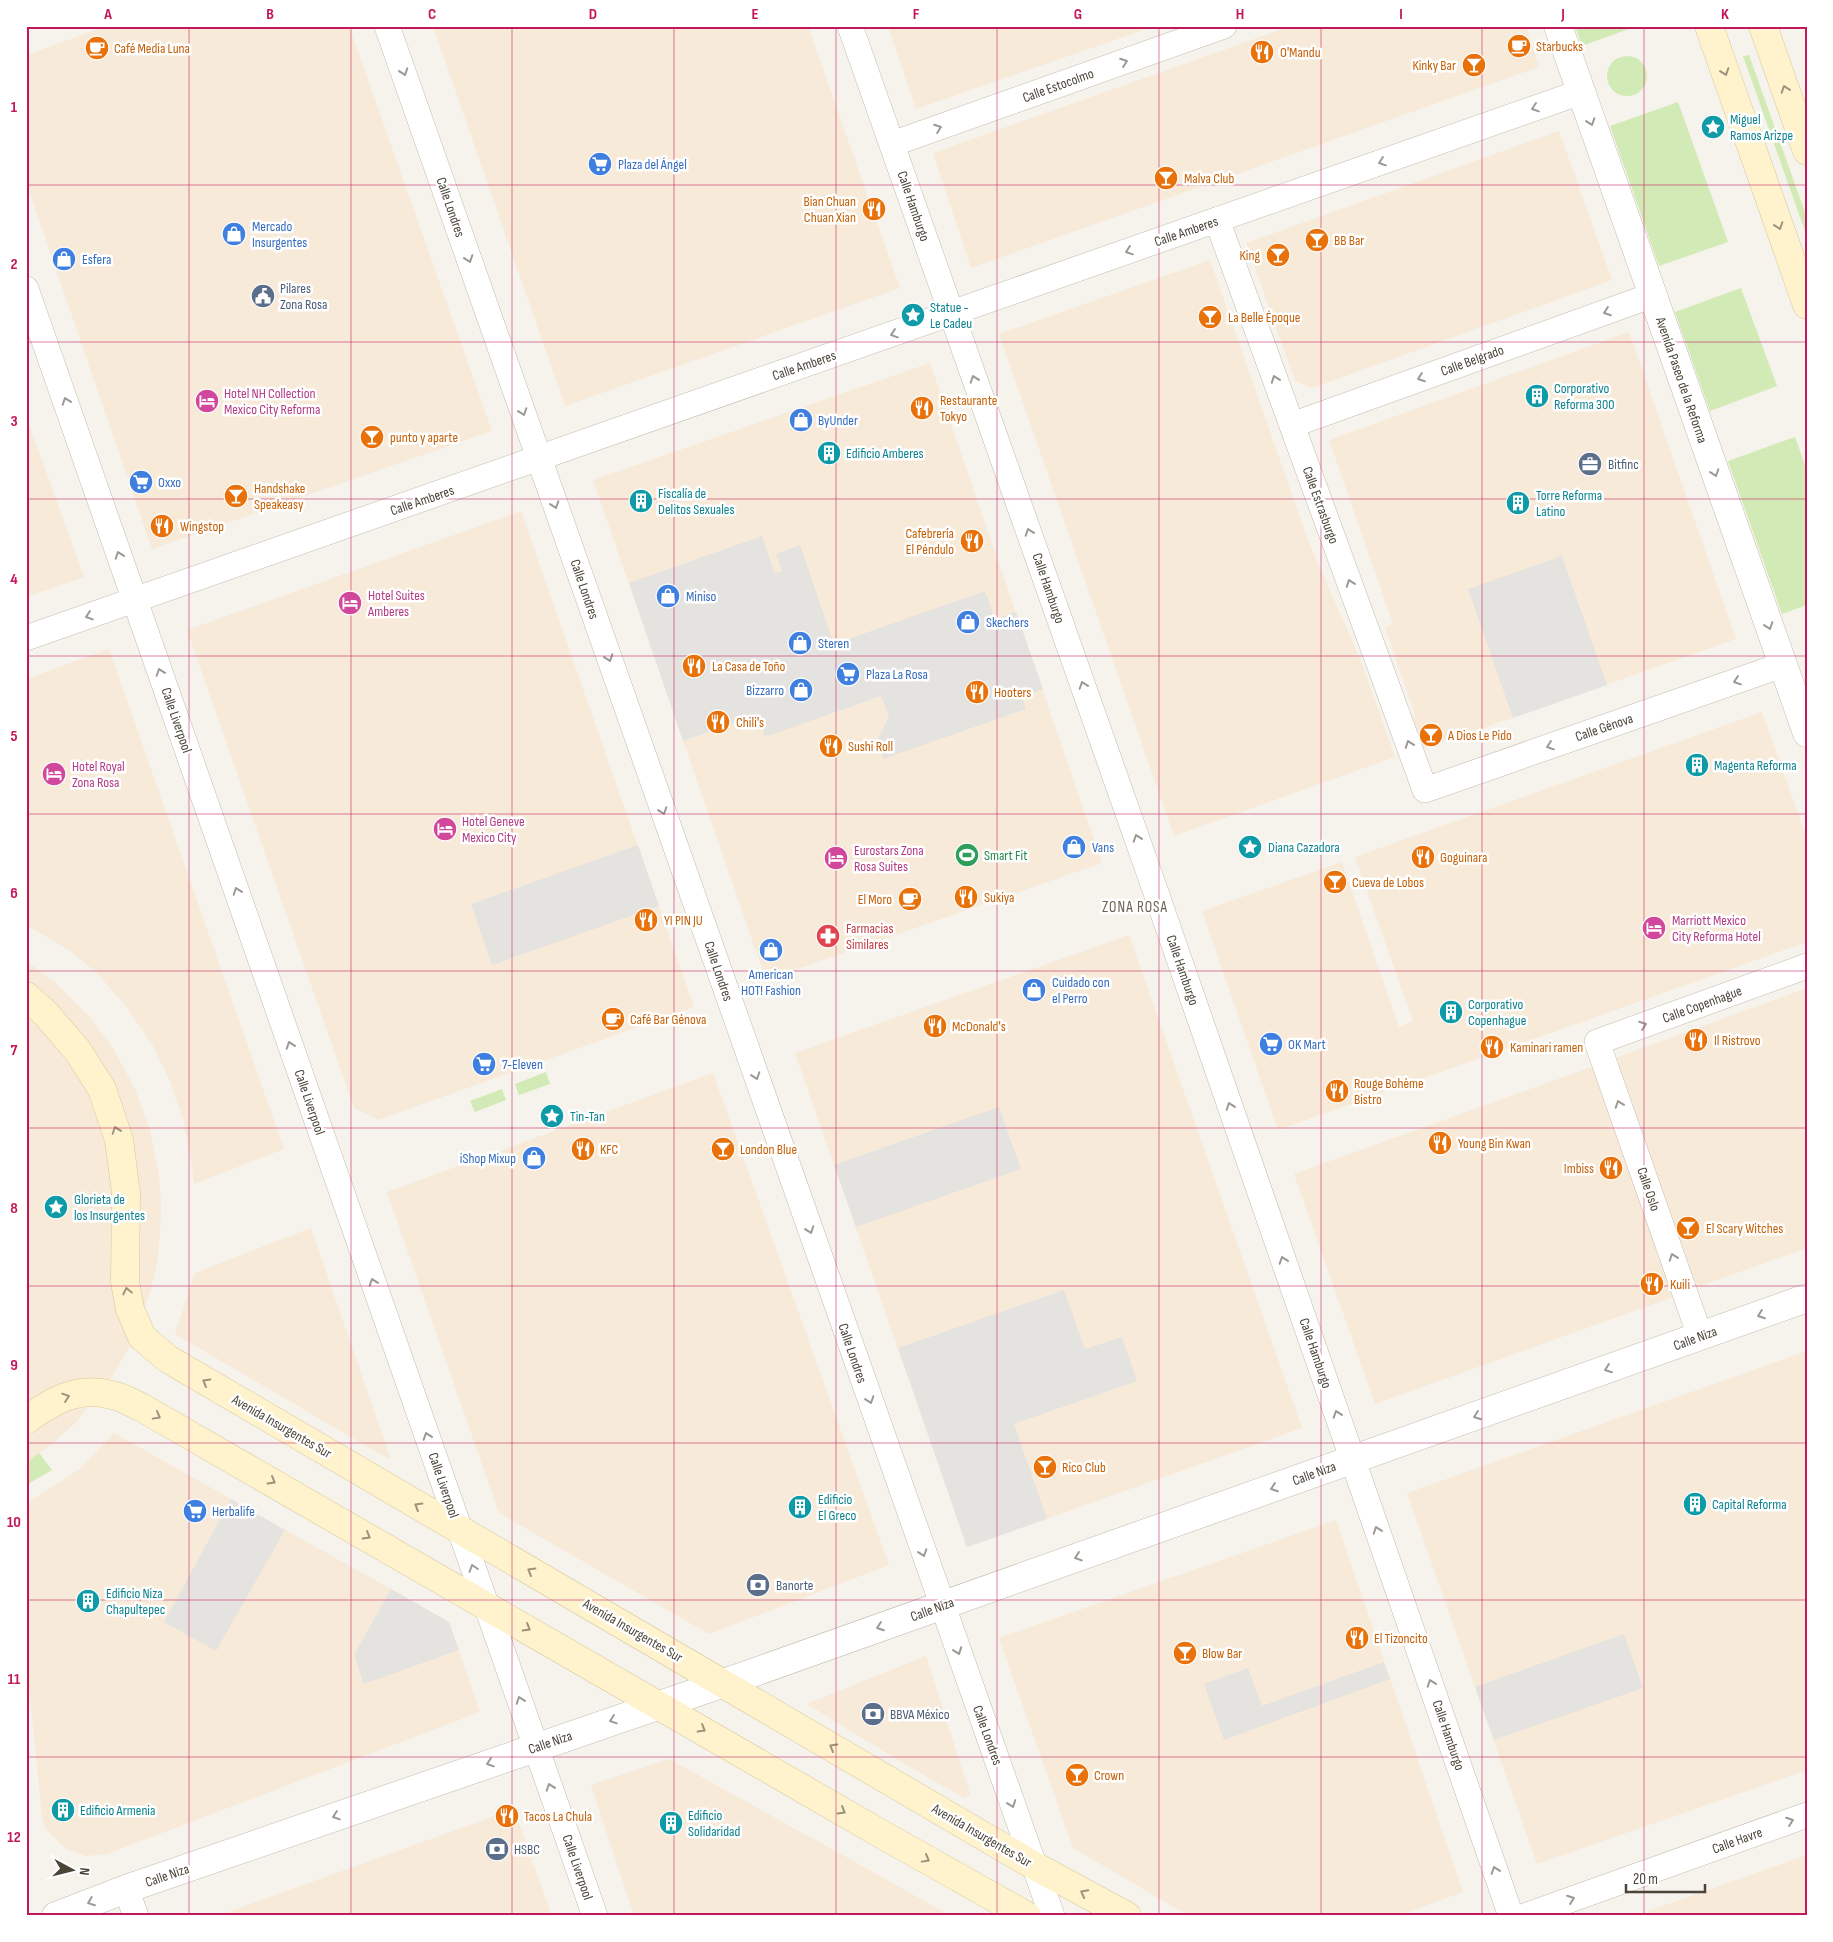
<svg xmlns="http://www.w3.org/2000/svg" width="1833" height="1942" font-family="'Sofia Sans Condensed',sans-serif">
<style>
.commercial{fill:#f7ead8}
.green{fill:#d2eab5}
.parking{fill:#e5e3e0}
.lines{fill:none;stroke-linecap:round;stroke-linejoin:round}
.minor-casing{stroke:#c2bbae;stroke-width:26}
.tertiary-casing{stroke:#c2bbae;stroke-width:29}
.secondary-casing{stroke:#d6c79b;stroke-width:29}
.minor{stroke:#fff;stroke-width:25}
.tertiary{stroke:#fff;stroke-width:28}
.secondary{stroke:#fff3cd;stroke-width:28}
.oneway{stroke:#9c9892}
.oneway2{stroke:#9c937c}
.grid{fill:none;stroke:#c2185b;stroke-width:1;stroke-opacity:0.55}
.labels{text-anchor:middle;stroke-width:5;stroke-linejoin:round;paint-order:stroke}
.food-label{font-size:14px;fill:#c56008;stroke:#fff;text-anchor:start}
.street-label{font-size:14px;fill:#4b4439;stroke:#fff}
.culture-label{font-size:14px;fill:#0d838f;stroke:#fff;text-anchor:start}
.shop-label{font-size:14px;fill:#366cbe;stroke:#fff;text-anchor:start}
.service-label{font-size:14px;fill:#4e5e75;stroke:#fff;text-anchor:start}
.hotel-label{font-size:14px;fill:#b23c85;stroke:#fff;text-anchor:start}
.leisure-label{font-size:14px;fill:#27864d;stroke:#fff;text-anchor:start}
.health-label{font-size:14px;fill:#be3a42;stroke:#fff;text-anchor:start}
.neighbourhood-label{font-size:15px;letter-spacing:1px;fill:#6e6250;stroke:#fff}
.neatline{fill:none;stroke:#c2185b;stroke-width:2}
.grid-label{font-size:16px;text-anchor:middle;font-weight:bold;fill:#c2185b}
</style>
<rect width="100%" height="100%" fill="#f6f3ec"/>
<g class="commercial">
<polygon points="107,26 349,26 492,431 152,549 26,182 26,55"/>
<polygon points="433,26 808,26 900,288 565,406"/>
<polygon points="888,26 1155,26 916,109"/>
<polygon points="1291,26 1526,26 1539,67 971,268 933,153"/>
<polygon points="1559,131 1612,280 1312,388 1295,381 1246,243"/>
<polygon points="1210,260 1309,543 1360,659 1395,757 1174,836 999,334"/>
<polygon points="1629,332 1736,639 1424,749 1413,718 1416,717 1385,627 1393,624 1329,440"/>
<polygon points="930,363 1102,863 766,980 593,480"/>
<polygon points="26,416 84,577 26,597"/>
<polygon points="521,511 694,1007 378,1120 354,1108 187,630"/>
<polygon points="109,649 284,1149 194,1184 190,1153 183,1119 169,1079 151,1042 123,1003 97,973 69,950 26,925 26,679"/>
<polygon points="1762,712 1807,839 1807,942 1278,1130 1202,911 1342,862 1399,1027 1413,1021 1355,857"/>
<polygon points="1129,935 1302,1428 967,1547 795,1053"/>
<polygon points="26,961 57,984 88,1015 114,1050 135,1089 150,1130 159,1174 161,1204 160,1234 157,1264 150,1293 128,1349 113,1375 76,1422 53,1443 26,1463"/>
<polygon points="1807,988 1807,1248 1697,1287 1615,1058"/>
<polygon points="1594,1066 1676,1296 1375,1404 1294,1174"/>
<polygon points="713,1073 889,1565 709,1634 499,1513 387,1192"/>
<polygon points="311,1228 390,1457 388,1459 175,1334 195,1273"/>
<polygon points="1807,1351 1807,1770 1537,1864 1407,1493"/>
<polygon points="114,1433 449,1622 480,1712 107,1854 86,1856 66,1849 47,1830 42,1819 26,1656 26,1504 81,1468"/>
<polygon points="1336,1520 1463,1892 1397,1916 1189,1916 1073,1848 999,1638"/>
<polygon points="926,1656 970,1794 967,1797 964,1798 901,1762 807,1704"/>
<polygon points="669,1759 866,1868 951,1916 634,1916 591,1785"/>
<polygon points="514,1809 552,1916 218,1916 253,1903"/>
<polygon points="1807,1855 1807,1916 1633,1916 1674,1902"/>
</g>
<g class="green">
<polygon points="1575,26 1637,26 1582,46"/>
<polygon points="1749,55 1807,218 1807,237 1743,56"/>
<circle cx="1627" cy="76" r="20"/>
<polygon points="1678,102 1728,242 1659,266 1610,126"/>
<polygon points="1741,288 1777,386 1710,411 1675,312"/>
<polygon points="1795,437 1807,470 1807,605 1782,614 1728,461"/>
<polygon points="546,1072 550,1084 519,1095 515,1084"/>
<polygon points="502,1089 506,1100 475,1112 470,1101"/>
<polygon points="39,1453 52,1470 26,1485 26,1463"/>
</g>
<g class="parking">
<polygon points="762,536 775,574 782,571 776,554 800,545 834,644 985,591 995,619 1016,612 1043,689 1022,696 1026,709 883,759 877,741 889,716 881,696 765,737 757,715 683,741 629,583"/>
<polygon points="1562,556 1607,685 1513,718 1468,589"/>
<polygon points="638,845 659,906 492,965 471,904"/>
<polygon points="999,1107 1021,1169 856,1227 834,1165"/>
<polygon points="1064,1290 1085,1349 1122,1337 1137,1381 1014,1424 1047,1519 967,1547 898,1348"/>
<polygon points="231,1499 285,1530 216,1651 164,1622"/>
<polygon points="391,1589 449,1622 459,1650 364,1684 354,1655"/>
<polygon points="1624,1634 1643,1688 1494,1740 1475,1687"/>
<polygon points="1384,1662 1390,1679 1224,1740 1204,1684 1248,1668 1262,1706"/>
</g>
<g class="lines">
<g class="minor-casing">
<g id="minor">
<polyline points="387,26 1052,1916"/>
<polyline points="850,26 1153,884 1511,1916"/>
<polyline points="892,144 1224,26"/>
<polyline points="1217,220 1425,790 1782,665"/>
<polyline points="26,289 595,1916"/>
<polyline points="1292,425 1653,295"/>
<polyline points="26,638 1581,92"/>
<polyline points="1700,1336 1597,1042 1807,966"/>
<polyline points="126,1889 136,1916"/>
<polyline points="1525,1916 1807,1815"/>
</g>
</g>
<g class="tertiary-casing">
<g id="tertiary">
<polyline points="1558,26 1807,733"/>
<polyline points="56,1916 126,1889 724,1683 1807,1298"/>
</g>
</g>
<g class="secondary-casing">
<g id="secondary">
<polyline points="1709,26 1807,305"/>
<polyline points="1763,26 1807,151"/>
<polyline points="26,996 46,1014 77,1050 102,1089 119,1140 126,1193 125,1282 130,1309 142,1337 168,1359 1033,1865 1127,1916"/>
<path d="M26 1420C54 1400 77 1386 112 1395 122 1397 132 1403 141 1407L883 1835 1027 1916"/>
</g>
</g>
<use href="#minor" class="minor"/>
<use href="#tertiary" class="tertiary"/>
<use href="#secondary" class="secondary"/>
</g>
<defs><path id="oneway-chevron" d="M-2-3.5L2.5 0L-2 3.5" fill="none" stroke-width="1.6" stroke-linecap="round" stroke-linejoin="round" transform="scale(1.25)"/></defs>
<g class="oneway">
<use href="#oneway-chevron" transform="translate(1124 62) rotate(-20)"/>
<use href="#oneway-chevron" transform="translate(404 72) rotate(71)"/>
<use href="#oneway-chevron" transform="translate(1535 108) rotate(161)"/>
<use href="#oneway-chevron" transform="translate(1591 122) rotate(71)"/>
<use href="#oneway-chevron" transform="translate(938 128) rotate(-20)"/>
<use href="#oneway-chevron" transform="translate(1382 162) rotate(161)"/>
<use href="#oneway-chevron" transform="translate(1129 251) rotate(161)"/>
<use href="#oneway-chevron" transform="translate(469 259) rotate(71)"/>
<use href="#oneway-chevron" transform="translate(1607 312) rotate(160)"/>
<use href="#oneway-chevron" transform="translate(894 334) rotate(161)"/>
<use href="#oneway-chevron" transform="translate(1421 378) rotate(160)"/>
<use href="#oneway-chevron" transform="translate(974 379) rotate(-109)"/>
<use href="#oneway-chevron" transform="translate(1275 379) rotate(-110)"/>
<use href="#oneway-chevron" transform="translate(66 401) rotate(-109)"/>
<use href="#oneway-chevron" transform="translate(523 412) rotate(71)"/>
<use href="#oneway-chevron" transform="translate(1715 473) rotate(71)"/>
<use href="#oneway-chevron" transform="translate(555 505) rotate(71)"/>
<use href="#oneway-chevron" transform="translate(1029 532) rotate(-109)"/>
<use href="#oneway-chevron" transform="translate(119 555) rotate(-109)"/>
<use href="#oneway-chevron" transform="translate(1350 583) rotate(-110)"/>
<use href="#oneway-chevron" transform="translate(89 616) rotate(161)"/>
<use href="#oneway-chevron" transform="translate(1769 626) rotate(71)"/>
<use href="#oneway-chevron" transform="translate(609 658) rotate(71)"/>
<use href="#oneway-chevron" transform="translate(160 672) rotate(-109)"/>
<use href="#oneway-chevron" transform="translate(1737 681) rotate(161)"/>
<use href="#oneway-chevron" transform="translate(1083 685) rotate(-109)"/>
<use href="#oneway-chevron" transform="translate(1409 744) rotate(-110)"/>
<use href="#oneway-chevron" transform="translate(1550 746) rotate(161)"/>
<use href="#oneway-chevron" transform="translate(663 811) rotate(71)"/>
<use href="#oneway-chevron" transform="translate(1137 838) rotate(-109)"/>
<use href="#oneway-chevron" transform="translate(237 891) rotate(-109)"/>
<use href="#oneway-chevron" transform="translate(1643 1025) rotate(-20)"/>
<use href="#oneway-chevron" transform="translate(290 1045) rotate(-109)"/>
<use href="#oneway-chevron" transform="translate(756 1076) rotate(71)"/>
<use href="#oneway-chevron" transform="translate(1619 1104) rotate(-109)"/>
<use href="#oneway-chevron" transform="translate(1230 1106) rotate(-109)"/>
<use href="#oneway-chevron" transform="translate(810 1230) rotate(71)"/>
<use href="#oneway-chevron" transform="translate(1673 1257) rotate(-109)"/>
<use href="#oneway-chevron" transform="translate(1283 1260) rotate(-109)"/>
<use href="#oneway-chevron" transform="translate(373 1282) rotate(-109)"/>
<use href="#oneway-chevron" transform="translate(1761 1315) rotate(160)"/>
<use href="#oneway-chevron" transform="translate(1608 1369) rotate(160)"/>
<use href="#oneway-chevron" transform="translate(870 1400) rotate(71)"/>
<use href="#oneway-chevron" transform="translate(1337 1414) rotate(-109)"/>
<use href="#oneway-chevron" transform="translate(1477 1416) rotate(160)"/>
<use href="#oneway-chevron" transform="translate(427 1436) rotate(-109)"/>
<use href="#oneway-chevron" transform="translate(1274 1488) rotate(160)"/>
<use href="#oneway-chevron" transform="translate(1377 1530) rotate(-109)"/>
<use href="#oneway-chevron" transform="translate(923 1553) rotate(71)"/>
<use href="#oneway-chevron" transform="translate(1078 1557) rotate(161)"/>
<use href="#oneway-chevron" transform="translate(473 1568) rotate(-108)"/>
<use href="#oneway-chevron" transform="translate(880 1627) rotate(160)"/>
<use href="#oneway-chevron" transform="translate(958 1651) rotate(70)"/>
<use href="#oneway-chevron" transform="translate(1431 1683) rotate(-109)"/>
<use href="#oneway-chevron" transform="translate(520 1700) rotate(-109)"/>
<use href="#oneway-chevron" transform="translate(613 1720) rotate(161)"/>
<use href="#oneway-chevron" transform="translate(490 1763) rotate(161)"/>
<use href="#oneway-chevron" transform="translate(550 1787) rotate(-109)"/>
<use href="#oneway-chevron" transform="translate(1012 1804) rotate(70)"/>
<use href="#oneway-chevron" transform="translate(336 1816) rotate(161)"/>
<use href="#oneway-chevron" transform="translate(1790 1821) rotate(-20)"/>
<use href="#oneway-chevron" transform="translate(1495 1870) rotate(-109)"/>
<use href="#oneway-chevron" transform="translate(1571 1899) rotate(-20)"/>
<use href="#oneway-chevron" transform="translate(91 1902) rotate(159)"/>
</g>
<g class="oneway2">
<use href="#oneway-chevron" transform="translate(1725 72) rotate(71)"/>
<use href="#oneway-chevron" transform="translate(1785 89) rotate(-109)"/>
<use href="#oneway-chevron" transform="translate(1779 226) rotate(71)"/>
<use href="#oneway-chevron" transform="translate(116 1130) rotate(-109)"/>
<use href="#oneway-chevron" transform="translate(127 1291) rotate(-102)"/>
<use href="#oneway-chevron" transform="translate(206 1382) rotate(-150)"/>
<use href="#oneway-chevron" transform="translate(66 1397) rotate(-19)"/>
<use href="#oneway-chevron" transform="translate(157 1416) rotate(29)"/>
<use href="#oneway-chevron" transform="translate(272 1481) rotate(30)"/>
<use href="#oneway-chevron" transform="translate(418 1506) rotate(-149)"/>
<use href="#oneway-chevron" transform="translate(367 1536) rotate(30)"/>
<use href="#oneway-chevron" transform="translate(531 1571) rotate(-150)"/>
<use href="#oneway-chevron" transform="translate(527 1628) rotate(30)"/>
<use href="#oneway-chevron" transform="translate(702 1729) rotate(30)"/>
<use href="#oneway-chevron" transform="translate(833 1747) rotate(-150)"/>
<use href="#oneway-chevron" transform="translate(842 1811) rotate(30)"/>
<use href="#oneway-chevron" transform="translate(926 1859) rotate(29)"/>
<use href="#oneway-chevron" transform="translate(1084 1893) rotate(-152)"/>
</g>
<path class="grid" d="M189 26V1916M351 26V1916M512 26V1916M674 26V1916M836 26V1916M997 26V1916M1159 26V1916M1321 26V1916M1482 26V1916M1644 26V1916M26 185H1807M26 342H1807M26 499H1807M26 656H1807M26 814H1807M26 971H1807M26 1128H1807M26 1286H1807M26 1443H1807M26 1600H1807M26 1757H1807"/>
<defs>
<g id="cafe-disc" transform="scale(1.25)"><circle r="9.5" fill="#e8710a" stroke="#fff"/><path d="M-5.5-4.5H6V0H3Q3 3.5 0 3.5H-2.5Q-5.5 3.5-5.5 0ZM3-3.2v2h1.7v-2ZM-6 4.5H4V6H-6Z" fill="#fff"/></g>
<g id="restaurant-disc" transform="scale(1.25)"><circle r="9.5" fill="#e8710a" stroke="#fff"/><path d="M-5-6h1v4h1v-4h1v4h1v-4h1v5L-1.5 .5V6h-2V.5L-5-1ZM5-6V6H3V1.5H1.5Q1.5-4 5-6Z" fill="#fff"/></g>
<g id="bar-disc" transform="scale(1.25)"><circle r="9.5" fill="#e8710a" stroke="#fff"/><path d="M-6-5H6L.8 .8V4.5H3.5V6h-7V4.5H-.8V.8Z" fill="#fff"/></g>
<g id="sight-disc" transform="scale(1.25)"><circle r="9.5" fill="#0f9aa8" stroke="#fff"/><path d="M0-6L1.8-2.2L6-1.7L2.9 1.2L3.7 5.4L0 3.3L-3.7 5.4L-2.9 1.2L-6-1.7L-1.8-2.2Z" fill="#fff"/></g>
<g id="supermarket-disc" transform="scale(1.25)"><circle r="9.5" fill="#3f7fe0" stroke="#fff"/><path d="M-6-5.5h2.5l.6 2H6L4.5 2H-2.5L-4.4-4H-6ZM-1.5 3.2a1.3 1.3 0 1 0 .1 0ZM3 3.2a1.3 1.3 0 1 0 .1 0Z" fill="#fff"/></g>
<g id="shop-disc" transform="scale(1.25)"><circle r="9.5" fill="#3f7fe0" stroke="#fff"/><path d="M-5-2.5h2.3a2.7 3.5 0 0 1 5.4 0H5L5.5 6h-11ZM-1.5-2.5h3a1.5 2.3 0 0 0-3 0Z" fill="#fff"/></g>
<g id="civic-disc" transform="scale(1.25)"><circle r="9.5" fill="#5c6f8a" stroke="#fff"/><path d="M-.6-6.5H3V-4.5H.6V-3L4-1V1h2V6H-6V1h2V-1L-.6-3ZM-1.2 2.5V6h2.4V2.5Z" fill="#fff"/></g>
<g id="building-disc" transform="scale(1.25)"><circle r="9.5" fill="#0f9aa8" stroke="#fff"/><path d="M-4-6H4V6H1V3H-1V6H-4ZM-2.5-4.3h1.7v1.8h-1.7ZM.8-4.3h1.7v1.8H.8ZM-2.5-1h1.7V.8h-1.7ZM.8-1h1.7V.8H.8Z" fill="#fff"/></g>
<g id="hotel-disc" transform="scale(1.25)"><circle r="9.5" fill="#d1479c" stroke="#fff"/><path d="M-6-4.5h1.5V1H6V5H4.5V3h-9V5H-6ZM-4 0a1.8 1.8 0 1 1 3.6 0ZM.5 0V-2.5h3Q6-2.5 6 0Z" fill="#fff"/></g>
<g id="office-disc" transform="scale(1.25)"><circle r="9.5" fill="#5c6f8a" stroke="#fff"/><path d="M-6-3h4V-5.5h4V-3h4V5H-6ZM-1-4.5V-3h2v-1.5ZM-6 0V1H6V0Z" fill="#fff"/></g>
<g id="stadium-disc" transform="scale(1.25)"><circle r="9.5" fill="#2e9e5b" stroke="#fff"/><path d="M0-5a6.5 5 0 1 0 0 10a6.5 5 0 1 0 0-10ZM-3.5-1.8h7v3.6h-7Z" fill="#fff"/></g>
<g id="pharmacy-disc" transform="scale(1.25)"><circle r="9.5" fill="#e0444e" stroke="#fff"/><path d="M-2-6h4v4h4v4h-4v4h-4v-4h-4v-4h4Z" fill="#fff"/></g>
<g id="bank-disc" transform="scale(1.25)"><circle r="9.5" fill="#5c6f8a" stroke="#fff"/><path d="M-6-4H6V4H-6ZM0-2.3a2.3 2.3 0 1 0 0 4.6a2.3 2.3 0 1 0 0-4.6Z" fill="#fff"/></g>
</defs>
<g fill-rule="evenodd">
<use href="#cafe-disc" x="1519" y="46"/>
<use href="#cafe-disc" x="97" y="48"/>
<use href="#restaurant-disc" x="1262" y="52"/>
<use href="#bar-disc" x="1474" y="65"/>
<use href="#sight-disc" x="1713" y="127"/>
<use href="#supermarket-disc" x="600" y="164"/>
<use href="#bar-disc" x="1166" y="178"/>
<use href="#restaurant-disc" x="874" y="209"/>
<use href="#shop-disc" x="234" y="234"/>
<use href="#bar-disc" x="1317" y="240"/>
<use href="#bar-disc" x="1278" y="255"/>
<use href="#shop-disc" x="64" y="259"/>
<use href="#civic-disc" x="263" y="296"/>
<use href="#sight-disc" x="913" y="315"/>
<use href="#bar-disc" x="1210" y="317"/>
<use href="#building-disc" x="1537" y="396"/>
<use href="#hotel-disc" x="207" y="401"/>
<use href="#restaurant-disc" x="922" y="408"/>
<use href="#shop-disc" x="801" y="420"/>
<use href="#bar-disc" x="372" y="437"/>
<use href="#building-disc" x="829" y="453"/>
<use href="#office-disc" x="1590" y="464"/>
<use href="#supermarket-disc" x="141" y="482"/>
<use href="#bar-disc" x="236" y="496"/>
<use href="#building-disc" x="641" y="501"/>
<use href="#building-disc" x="1518" y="503"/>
<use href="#restaurant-disc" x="162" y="526"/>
<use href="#restaurant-disc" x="972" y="541"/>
<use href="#shop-disc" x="668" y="596"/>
<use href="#hotel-disc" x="350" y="603"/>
<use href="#shop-disc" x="968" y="622"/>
<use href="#shop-disc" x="800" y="643"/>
<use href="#restaurant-disc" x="694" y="666"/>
<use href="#supermarket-disc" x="848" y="674"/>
<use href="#shop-disc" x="801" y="690"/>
<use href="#restaurant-disc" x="977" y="692"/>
<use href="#restaurant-disc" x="718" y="722"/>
<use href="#bar-disc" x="1431" y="735"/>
<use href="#restaurant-disc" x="831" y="746"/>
<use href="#building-disc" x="1697" y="765"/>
<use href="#hotel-disc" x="54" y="774"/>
<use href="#hotel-disc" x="445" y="829"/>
<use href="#shop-disc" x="1074" y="847"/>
<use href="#sight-disc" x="1250" y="847"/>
<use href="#stadium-disc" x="967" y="855"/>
<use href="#restaurant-disc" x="1423" y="857"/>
<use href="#hotel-disc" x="836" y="858"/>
<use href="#bar-disc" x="1335" y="882"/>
<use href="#restaurant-disc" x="966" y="897"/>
<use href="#cafe-disc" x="910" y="899"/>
<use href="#restaurant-disc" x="646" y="920"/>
<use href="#hotel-disc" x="1654" y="928"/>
<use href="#pharmacy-disc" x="828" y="936"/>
<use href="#shop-disc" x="771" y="950"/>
<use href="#shop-disc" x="1034" y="990"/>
<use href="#building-disc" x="1451" y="1012"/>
<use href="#cafe-disc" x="613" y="1019"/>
<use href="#restaurant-disc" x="935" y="1026"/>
<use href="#restaurant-disc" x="1696" y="1040"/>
<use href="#supermarket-disc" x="1271" y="1044"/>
<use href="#restaurant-disc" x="1492" y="1047"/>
<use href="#supermarket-disc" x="484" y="1064"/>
<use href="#restaurant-disc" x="1337" y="1091"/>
<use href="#sight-disc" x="552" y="1116"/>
<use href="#restaurant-disc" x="1440" y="1143"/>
<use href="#restaurant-disc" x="583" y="1149"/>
<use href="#bar-disc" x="723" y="1149"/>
<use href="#shop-disc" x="534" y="1158"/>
<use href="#restaurant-disc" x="1611" y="1168"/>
<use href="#sight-disc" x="56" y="1207"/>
<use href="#bar-disc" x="1688" y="1228"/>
<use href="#restaurant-disc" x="1652" y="1284"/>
<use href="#bar-disc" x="1045" y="1467"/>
<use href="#building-disc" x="1695" y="1504"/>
<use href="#building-disc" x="800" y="1507"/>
<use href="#supermarket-disc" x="195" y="1511"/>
<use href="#bank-disc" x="758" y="1585"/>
<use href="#building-disc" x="88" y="1601"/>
<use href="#restaurant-disc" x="1357" y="1638"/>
<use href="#bar-disc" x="1185" y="1653"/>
<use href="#bank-disc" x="873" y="1714"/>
<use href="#bar-disc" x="1077" y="1775"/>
<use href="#building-disc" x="63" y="1810"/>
<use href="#restaurant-disc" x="507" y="1816"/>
<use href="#building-disc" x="671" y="1823"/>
<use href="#bank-disc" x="497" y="1849"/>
</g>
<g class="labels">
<g class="food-label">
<text x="1536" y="51">Starbucks</text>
<text x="114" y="53">Café Media Luna</text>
<text x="1280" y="57">O'Mandu</text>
<text x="1456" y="70" text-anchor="end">Kinky Bar</text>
<text x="1184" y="183">Malva Club</text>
<text x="856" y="206" text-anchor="end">Bian Chuan<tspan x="856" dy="16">Chuan Xian</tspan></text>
<text x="1334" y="245">BB Bar</text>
<text x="1260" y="260" text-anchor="end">King</text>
<text x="1228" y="322">La Belle Époque</text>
<text x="940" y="405">Restaurante<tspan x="940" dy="16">Tokyo</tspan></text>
<text x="390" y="442">punto y aparte</text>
<text x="254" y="493">Handshake<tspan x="254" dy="16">Speakeasy</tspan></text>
<text x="180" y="531">Wingstop</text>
<text x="954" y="538" text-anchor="end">Cafebrería<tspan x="954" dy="16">El Péndulo</tspan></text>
<text x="712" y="671">La Casa de Toño</text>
<text x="994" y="697">Hooters</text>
<text x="736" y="727">Chili's</text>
<text x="1448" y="740">A Dios Le Pido</text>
<text x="848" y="751">Sushi Roll</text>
<text x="1440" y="862">Goguinara</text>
<text x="1352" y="887">Cueva de Lobos</text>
<text x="984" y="902">Sukiya</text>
<text x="892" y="904" text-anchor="end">El Moro</text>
<text x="664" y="925">YI PIN JU</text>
<text x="630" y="1024">Café Bar Génova</text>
<text x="952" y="1031">McDonald's</text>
<text x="1714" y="1045">Il Ristrovo</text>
<text x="1510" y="1052">Kaminari ramen</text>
<text x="1354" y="1088">Rouge Bohème<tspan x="1354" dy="16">Bistro</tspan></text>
<text x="1458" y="1148">Young Bin Kwan</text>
<text x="600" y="1154">KFC</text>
<text x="740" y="1154">London Blue</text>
<text x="1594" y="1173" text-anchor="end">Imbiss</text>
<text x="1706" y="1233">El Scary Witches</text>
<text x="1670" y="1289">Kuili</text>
<text x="1062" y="1472">Rico Club</text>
<text x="1374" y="1643">El Tizoncito</text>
<text x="1202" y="1658">Blow Bar</text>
<text x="1094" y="1780">Crown</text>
<text x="524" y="1821">Tacos La Chula</text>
</g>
<g class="street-label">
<text transform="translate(1058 85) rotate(-20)" y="5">Calle Estocolmo</text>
<text transform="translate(914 206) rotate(71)" y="5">Calle Hamburgo</text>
<text transform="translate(451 207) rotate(71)" y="5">Calle Londres</text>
<text transform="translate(1186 231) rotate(-19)" y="5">Calle Amberes</text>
<text transform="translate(1472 360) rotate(-20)" y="5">Calle Belgrado</text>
<text transform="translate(804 365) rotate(-19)" y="5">Calle Amberes</text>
<text transform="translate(1682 380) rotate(71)" y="5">Avenida Paseo de la Reforma</text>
<text transform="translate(422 500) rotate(-19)" y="5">Calle Amberes</text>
<text transform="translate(1321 505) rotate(70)" y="5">Calle Estrasburgo</text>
<text transform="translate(1049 588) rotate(71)" y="5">Calle Hamburgo</text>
<text transform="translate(585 589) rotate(71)" y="5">Calle Londres</text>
<text transform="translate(177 720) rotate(71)" y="5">Calle Liverpool</text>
<text transform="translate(1604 727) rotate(-19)" y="5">Calle Génova</text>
<text transform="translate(1183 970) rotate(71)" y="5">Calle Hamburgo</text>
<text transform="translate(719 971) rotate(71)" y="5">Calle Londres</text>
<text transform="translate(1702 1004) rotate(-20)" y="5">Calle Copenhague</text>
<text transform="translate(310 1102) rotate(71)" y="5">Calle Liverpool</text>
<text transform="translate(1649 1189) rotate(71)" y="5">Calle Oslo</text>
<text transform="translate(1695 1338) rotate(-20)" y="5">Calle Niza</text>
<text transform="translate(853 1353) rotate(71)" y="5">Calle Londres</text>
<text transform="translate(1316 1353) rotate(71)" y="5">Calle Hamburgo</text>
<text transform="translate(282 1426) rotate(30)" y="5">Avenida Insurgentes Sur</text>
<text transform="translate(1314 1473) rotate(-20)" y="5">Calle Niza</text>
<text transform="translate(444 1485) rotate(71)" y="5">Calle Liverpool</text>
<text transform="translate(932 1609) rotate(-20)" y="5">Calle Niza</text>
<text transform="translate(633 1630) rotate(30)" y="5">Avenida Insurgentes Sur</text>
<text transform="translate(988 1735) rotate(70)" y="5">Calle Londres</text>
<text transform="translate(1449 1735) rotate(71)" y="5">Calle Hamburgo</text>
<text transform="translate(550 1742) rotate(-19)" y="5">Calle Niza</text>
<text transform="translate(982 1835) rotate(30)" y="5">Avenida Insurgentes Sur</text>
<text transform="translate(1737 1840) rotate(-20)" y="5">Calle Havre</text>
<text transform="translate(578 1867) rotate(71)" y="5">Calle Liverpool</text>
<text transform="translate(167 1875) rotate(-19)" y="5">Calle Niza</text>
</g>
<g class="culture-label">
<text x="1730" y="124">Miguel<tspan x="1730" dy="16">Ramos Arizpe</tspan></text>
<text x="930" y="312">Statue -<tspan x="930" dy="16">Le Cadeu</tspan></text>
<text x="1554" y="393">Corporativo<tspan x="1554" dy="16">Reforma 300</tspan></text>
<text x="846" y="458">Edificio Amberes</text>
<text x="658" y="498">Fiscalía de<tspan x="658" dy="16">Delitos Sexuales</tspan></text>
<text x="1536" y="500">Torre Reforma<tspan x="1536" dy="16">Latino</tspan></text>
<text x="1714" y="770">Magenta Reforma</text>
<text x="1268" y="852">Diana Cazadora</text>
<text x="1468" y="1009">Corporativo<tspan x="1468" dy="16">Copenhague</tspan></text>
<text x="570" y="1121">Tin-Tan</text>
<text x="74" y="1204">Glorieta de<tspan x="74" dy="16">los Insurgentes</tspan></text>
<text x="818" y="1504">Edificio<tspan x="818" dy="16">El Greco</tspan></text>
<text x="1712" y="1509">Capital Reforma</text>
<text x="106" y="1598">Edificio Niza<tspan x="106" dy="16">Chapultepec</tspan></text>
<text x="80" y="1815">Edificio Armenia</text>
<text x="688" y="1820">Edificio<tspan x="688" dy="16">Solidaridad</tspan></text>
</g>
<g class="shop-label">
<text x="618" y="169">Plaza del Ángel</text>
<text x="252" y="231">Mercado<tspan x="252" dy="16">Insurgentes</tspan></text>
<text x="82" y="264">Esfera</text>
<text x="818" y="425">ByUnder</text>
<text x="158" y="487">Oxxo</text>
<text x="686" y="601">Miniso</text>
<text x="986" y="627">Skechers</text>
<text x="818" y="648">Steren</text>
<text x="866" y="679">Plaza La Rosa</text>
<text x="784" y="695" text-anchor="end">Bizzarro</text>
<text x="1092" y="852">Vans</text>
<text x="771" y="979" text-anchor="middle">American<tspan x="771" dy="16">HOT! Fashion</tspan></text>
<text x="1052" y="987">Cuidado con<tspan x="1052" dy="16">el Perro</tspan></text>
<text x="1288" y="1049">OK Mart</text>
<text x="502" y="1069">7-Eleven</text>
<text x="516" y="1163" text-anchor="end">iShop Mixup</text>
<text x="212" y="1516">Herbalife</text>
</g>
<g class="service-label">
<text x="280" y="293">Pilares<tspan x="280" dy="16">Zona Rosa</tspan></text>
<text x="1608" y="469">Bitfinc</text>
<text x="776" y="1590">Banorte</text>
<text x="890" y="1719">BBVA México</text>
<text x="514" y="1854">HSBC</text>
</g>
<g class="hotel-label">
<text x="224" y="398">Hotel NH Collection<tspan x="224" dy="16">Mexico City Reforma</tspan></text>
<text x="368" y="600">Hotel Suites<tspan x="368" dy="16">Amberes</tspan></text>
<text x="72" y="771">Hotel Royal<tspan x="72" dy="16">Zona Rosa</tspan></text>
<text x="462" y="826">Hotel Geneve<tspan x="462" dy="16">Mexico City</tspan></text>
<text x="854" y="855">Eurostars Zona<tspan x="854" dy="16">Rosa Suites</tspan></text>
<text x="1672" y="925">Marriott Mexico<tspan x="1672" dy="16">City Reforma Hotel</tspan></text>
</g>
<g class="leisure-label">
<text x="984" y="860">Smart Fit</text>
</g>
<g class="health-label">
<text x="846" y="933">Farmacias<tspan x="846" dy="16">Similares</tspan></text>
</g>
<g class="neighbourhood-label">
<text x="1135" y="912">ZONA ROSA</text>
</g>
</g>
<rect width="1833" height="1942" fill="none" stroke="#ffffff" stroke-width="55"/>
<g transform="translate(72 1870) rotate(97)" stroke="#ffffff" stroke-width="4" paint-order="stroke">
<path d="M0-4L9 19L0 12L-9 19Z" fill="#4b4439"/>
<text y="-8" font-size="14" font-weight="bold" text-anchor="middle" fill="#4b4439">N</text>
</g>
<path d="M1626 1884v8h79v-8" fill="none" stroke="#4b4439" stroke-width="2.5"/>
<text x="1633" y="1884" font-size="15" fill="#4b4439" stroke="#ffffff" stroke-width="4" paint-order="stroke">20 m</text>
<rect x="28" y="28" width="1778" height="1886" class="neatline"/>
<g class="grid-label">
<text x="108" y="19">A</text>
<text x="270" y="19">B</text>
<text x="432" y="19">C</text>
<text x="593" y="19">D</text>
<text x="755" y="19">E</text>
<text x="916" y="19">F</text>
<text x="1078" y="19">G</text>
<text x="1240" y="19">H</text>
<text x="1401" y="19">I</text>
<text x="1563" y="19">J</text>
<text x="1725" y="19">K</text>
<text x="14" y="112">1</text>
<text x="14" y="269">2</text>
<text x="14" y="426">3</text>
<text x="14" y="584">4</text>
<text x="14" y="741">5</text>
<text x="14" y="898">6</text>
<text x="14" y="1055">7</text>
<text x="14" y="1213">8</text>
<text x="14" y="1370">9</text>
<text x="14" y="1527">10</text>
<text x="14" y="1684">11</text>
<text x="14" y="1842">12</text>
</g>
</svg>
